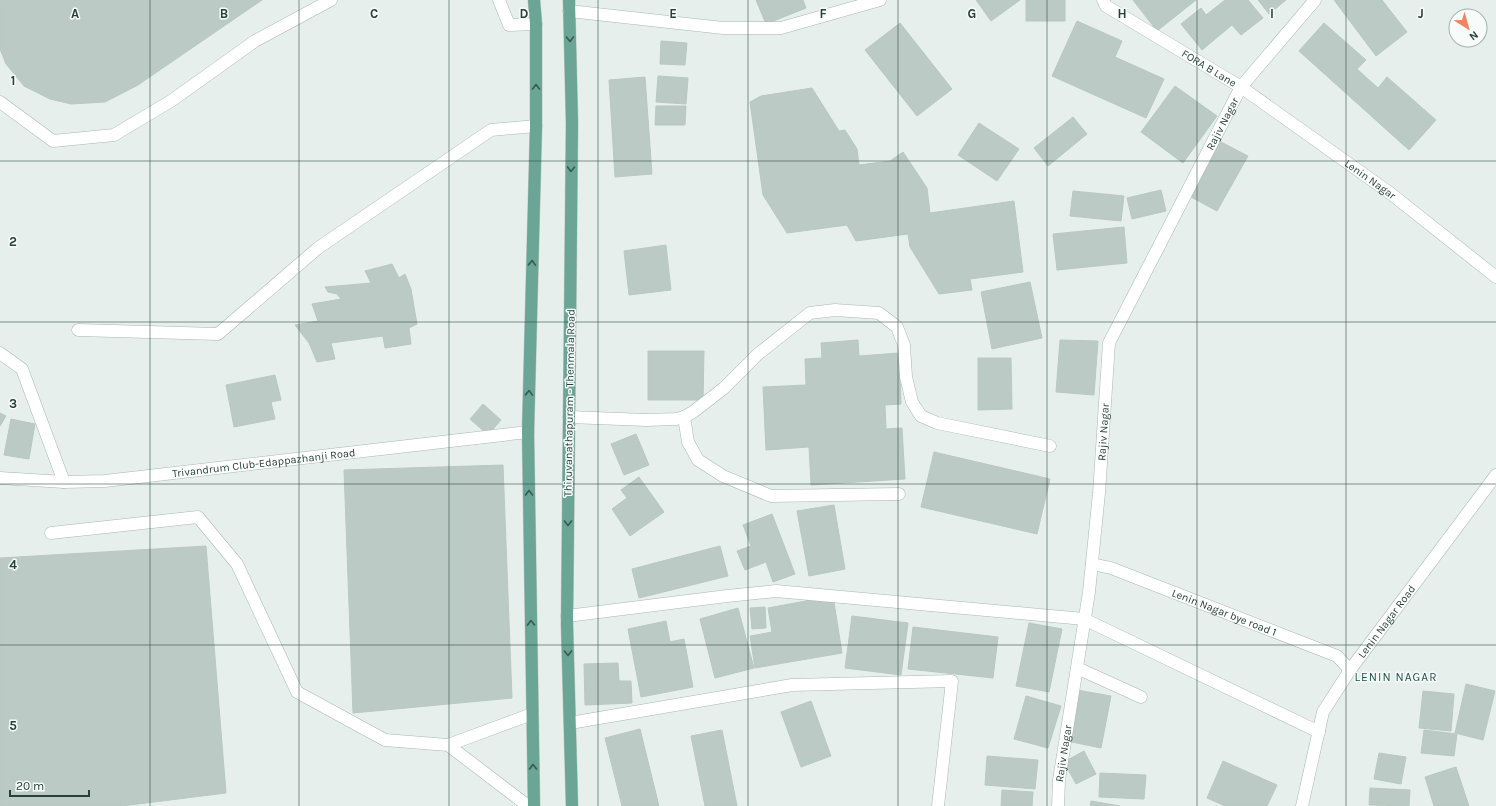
<svg xmlns="http://www.w3.org/2000/svg" width="1496" height="806" font-family="Karla,sans-serif">
<style>
.building{fill:#bbcac4;stroke:#b8c9c2}
.lines{fill:none;stroke-linecap:round;stroke-linejoin:round}
.minor-casing{stroke:#a8b8b2;stroke-width:13}
.major-casing{stroke:#c2cac8;stroke-width:13}
.minor{stroke:#fff;stroke-width:12}
.major{stroke:#6aa596;stroke-width:12}
.oneway{stroke:#365b51}
.grid{fill:none;stroke:#24423a;stroke-width:1;stroke-opacity:0.55}
.labels{text-anchor:middle;stroke-width:3;stroke-linejoin:round;paint-order:stroke}
.street-label{font-size:11px;fill:#24423a;stroke:#f7fbf9}
.neighbourhood-label{font-size:12px;letter-spacing:1px;fill:#1f5548;stroke:#f7fbf9}
.grid-label{font-size:13px;text-anchor:middle;font-weight:bold;fill:#24423a;stroke:#f7fbf9;stroke-width:3;stroke-linejoin:round;paint-order:stroke}
</style>
<rect width="100%" height="100%" fill="#e6efeb"/>
<g class="building">
<polygon points="0,0 262,0 138,85 105,102 71,104 50,99 24,86 6,64 0,49"/>
<polygon points="756,0 803,0 806,8 766,24"/>
<polygon points="976,0 1020,0 991,21"/>
<rect x="1026" y="0" width="39" height="21"/>
<polygon points="1133,0 1196,0 1157,31"/>
<polygon points="1225,0 1248,0 1263,18 1241,35 1232,25 1202,50 1181,24 1201,8 1206,15"/>
<polygon points="1258,0 1286,0 1269,14"/>
<polygon points="1334,0 1382,0 1407,32 1376,56"/>
<polygon points="1077,21 1122,41 1115,57 1164,79 1146,118 1052,76"/>
<polygon points="900,23 952,89 917,116 865,50"/>
<polygon points="1324,23 1366,60 1357,69 1378,88 1387,77 1436,120 1409,150 1299,51"/>
<polygon points="661,41 687,43 685,65 660,64"/>
<polygon points="658,76 688,78 686,104 656,102"/>
<polygon points="645,77 652,174 615,177 609,80"/>
<polygon points="1175,86 1217,116 1183,163 1141,132"/>
<polygon points="812,88 839,131 845,130 857,149 859,165 890,161 903,152 927,188 930,213 1014,201 1023,272 970,279 972,290 939,294 910,247 908,234 856,241 847,225 787,233 763,195 750,102 761,96"/>
<polygon points="656,106 686,106 685,125 655,125"/>
<polygon points="1073,117 1087,134 1048,166 1034,148"/>
<polygon points="979,123 1019,149 997,181 958,155"/>
<polygon points="1219,141 1248,156 1217,211 1189,196"/>
<polygon points="1161,190 1166,211 1132,219 1127,198"/>
<polygon points="1073,191 1124,196 1121,221 1070,216"/>
<polygon points="1124,227 1127,263 1057,270 1053,234"/>
<polygon points="666,245 671,290 629,295 624,251"/>
<polygon points="392,264 399,278 405,274 411,289 417,324 409,328 411,344 385,348 383,336 331,343 335,359 317,362 309,343 295,325 318,321 312,304 341,299 337,294 328,292 325,287 371,283 365,271"/>
<polygon points="1030,282 1042,338 992,349 981,292"/>
<polygon points="858,340 859,356 899,353 901,404 885,405 886,429 902,428 905,479 811,485 809,447 766,450 763,387 806,385 805,359 822,358 821,343"/>
<polygon points="1060,340 1098,341 1094,395 1056,392"/>
<polygon points="648,351 704,351 703,400 648,400"/>
<polygon points="978,358 1011,358 1012,409 978,410"/>
<polygon points="275,375 281,400 271,402 275,419 234,427 226,385"/>
<polygon points="483,404 501,420 488,435 470,419"/>
<polygon points="0,413 6,416 0,426"/>
<polygon points="11,419 35,424 29,459 4,455"/>
<polygon points="636,434 649,465 624,475 611,444"/>
<polygon points="934,452 1050,479 1037,534 921,507"/>
<polygon points="503,465 512,698 353,713 344,470"/>
<polygon points="639,477 664,512 630,536 612,509 627,498 621,490"/>
<polygon points="834,505 845,569 809,576 797,511"/>
<polygon points="772,514 795,574 773,582 766,562 745,570 737,551 751,546 743,525"/>
<polygon points="206,546 226,793 122,806 0,806 0,558"/>
<polygon points="720,546 728,576 639,598 632,569"/>
<polygon points="833,596 842,653 755,668 750,636 772,632 768,608"/>
<polygon points="765,607 766,628 752,629 750,608"/>
<polygon points="738,608 754,668 715,678 700,619"/>
<polygon points="852,616 908,623 901,675 845,668"/>
<polygon points="666,621 670,642 684,639 693,687 641,697 628,629"/>
<polygon points="1029,623 1062,629 1049,692 1016,686"/>
<polygon points="913,627 998,637 993,678 908,669"/>
<polygon points="618,663 619,681 631,681 632,703 585,705 584,664"/>
<polygon points="1466,684 1495,691 1483,740 1455,733"/>
<polygon points="1077,690 1111,696 1101,748 1067,741"/>
<polygon points="1423,691 1454,694 1451,731 1419,728"/>
<polygon points="1026,696 1061,706 1048,748 1014,739"/>
<polygon points="811,701 831,756 801,767 781,712"/>
<polygon points="640,729 659,806 622,806 605,738"/>
<polygon points="722,730 737,806 705,806 691,736"/>
<polygon points="1424,730 1457,734 1454,756 1421,753"/>
<polygon points="1084,751 1096,774 1076,784 1064,762"/>
<polygon points="1379,753 1406,757 1401,784 1374,779"/>
<polygon points="987,756 1038,760 1035,789 985,785"/>
<polygon points="1223,761 1277,785 1267,806 1225,806 1207,798"/>
<polygon points="1456,767 1469,806 1434,806 1425,777"/>
<polygon points="1100,773 1146,775 1144,799 1099,797"/>
<polygon points="1370,788 1410,790 1409,806 1369,805"/>
<polygon points="1002,790 1033,792 1032,806 1001,806"/>
<polygon points="1091,801 1120,806 1090,806"/>
</g>
<g class="lines">
<g class="minor-casing">
<g id="minor">
<polyline points="499,0 509,25 536,24"/>
<path id="s1" d="M1103 0 1106 6 1241 87 1315 0"/>
<polyline points="569,11 723,28 781,28 880,0"/>
<polyline points="0,102 53,141 114,135 171,101 255,41 331,0"/>
<polyline points="78,330 218,334 318,248 491,130 536,126"/>
<polyline points="0,353 22,369 64,482"/>
<polyline points="569,417 646,420 676,419 684,417 693,412 724,388 758,354 810,313 835,310 879,313 897,327 904,345 906,377 912,402 921,416 937,423 1050,446"/>
<polyline points="684,417 688,442 698,460 723,476 771,496 899,494"/>
<path id="s2" d="M0 478 64 482 105 481 528 432"/>
<polyline points="51,533 198,517 237,564 297,692 385,740 448,745 528,806"/>
<path id="s3" d="M1092 564 1111 568 1337 656 1350 670"/>
<polyline points="567,616 727,596 776,591 1084,619 1319,732"/>
<polyline points="1077,668 1141,697"/>
<polyline points="570,723 792,685 952,681 938,806"/>
<polyline points="448,745 532,714"/>
<path id="s4" d="M1058 806 1059 780 1089 592 1099 493 1109 343 1241 87 1390 193 1496 277"/>
<path id="s5" d="M1302 806 1323 712 1350 670 1496 475"/>
</g>
</g>
<g class="major-casing">
<g id="major">
<polyline points="534,0 536,24 536,126 528,432 534,806"/>
<polyline points="569,0 572,123 567,624 572,806"/>
</g>
</g>
<use href="#minor" class="minor"/>
<use href="#major" class="major"/>
</g>
<defs><path id="oneway-chevron" d="M-2-3.5L2.5 0L-2 3.5" fill="none" stroke-width="1.6" stroke-linecap="round" stroke-linejoin="round"/></defs>
<g class="oneway">
<use href="#oneway-chevron" transform="translate(570 39) rotate(88)"/>
<use href="#oneway-chevron" transform="translate(536 87) rotate(-90)"/>
<use href="#oneway-chevron" transform="translate(571 169) rotate(91)"/>
<use href="#oneway-chevron" transform="translate(532 263) rotate(-88)"/>
<use href="#oneway-chevron" transform="translate(529 393) rotate(-88)"/>
<use href="#oneway-chevron" transform="translate(529 493) rotate(-91)"/>
<use href="#oneway-chevron" transform="translate(568 523) rotate(90)"/>
<use href="#oneway-chevron" transform="translate(531 623) rotate(-91)"/>
<use href="#oneway-chevron" transform="translate(568 653) rotate(89)"/>
<use href="#oneway-chevron" transform="translate(533 767) rotate(-91)"/>
</g>
<path class="grid" d="M150 0V806M299 0V806M449 0V806M598 0V806M748 0V806M898 0V806M1047 0V806M1197 0V806M1346 0V806M0 161H1496M0 322H1496M0 484H1496M0 645H1496"/>
<g class="labels">
<g class="street-label">
<text dy="4" stroke="none"><textPath href="#s1" startOffset="127">FORA B Lane</textPath></text>
<text dy="4" stroke="none"><textPath href="#s4" startOffset="713">Rajiv Nagar</textPath></text>
<text dy="4" stroke="none"><textPath href="#s4" startOffset="913">Lenin Nagar</textPath></text>
<text transform="translate(569 403) rotate(-89)" y="4">Thiruvanathapuram - Thenmala Road</text>
<text dy="4" stroke="none"><textPath href="#s4" startOffset="377">Rajiv Nagar</textPath></text>
<text dy="4" stroke="none"><textPath href="#s2" startOffset="265">Trivandrum Club-Edappazhanji Road</textPath></text>
<text dy="4" stroke="none"><textPath href="#s3" startOffset="141">Lenin Nagar bye road 1</textPath></text>
<text dy="4" stroke="none"><textPath href="#s5" startOffset="207">Lenin Nagar Road</textPath></text>
<text dy="4" stroke="none"><textPath href="#s4" startOffset="53">Rajiv Nagar</textPath></text>
</g>
<g class="neighbourhood-label">
<text x="1396" y="681">LENIN NAGAR</text>
</g>
</g>
<g class="grid-label">
<text x="75" y="18">A</text>
<text x="224" y="18">B</text>
<text x="374" y="18">C</text>
<text x="524" y="18">D</text>
<text x="673" y="18">E</text>
<text x="823" y="18">F</text>
<text x="972" y="18">G</text>
<text x="1122" y="18">H</text>
<text x="1272" y="18">I</text>
<text x="1421" y="18">J</text>
<text x="13" y="85">1</text>
<text x="13" y="246">2</text>
<text x="13" y="408">3</text>
<text x="13" y="569">4</text>
<text x="13" y="730">5</text>
</g>
<g transform="translate(1468 28) rotate(143)"><circle r="19" fill="#f7fbf9" stroke="#a3b1ad"/>
<path d="M0-3L7 15L0 10L-7 15Z" fill="#f4845f"/>
<text y="-6" font-size="11" font-weight="bold" text-anchor="middle" fill="#24423a">N</text>
</g>
<path d="M10 790v6h79v-6" fill="none" stroke="#24423a" stroke-width="2"/>
<text x="16" y="790" font-size="12" fill="#24423a" stroke="#f7fbf9" stroke-width="3" paint-order="stroke">20 m</text>
</svg>
